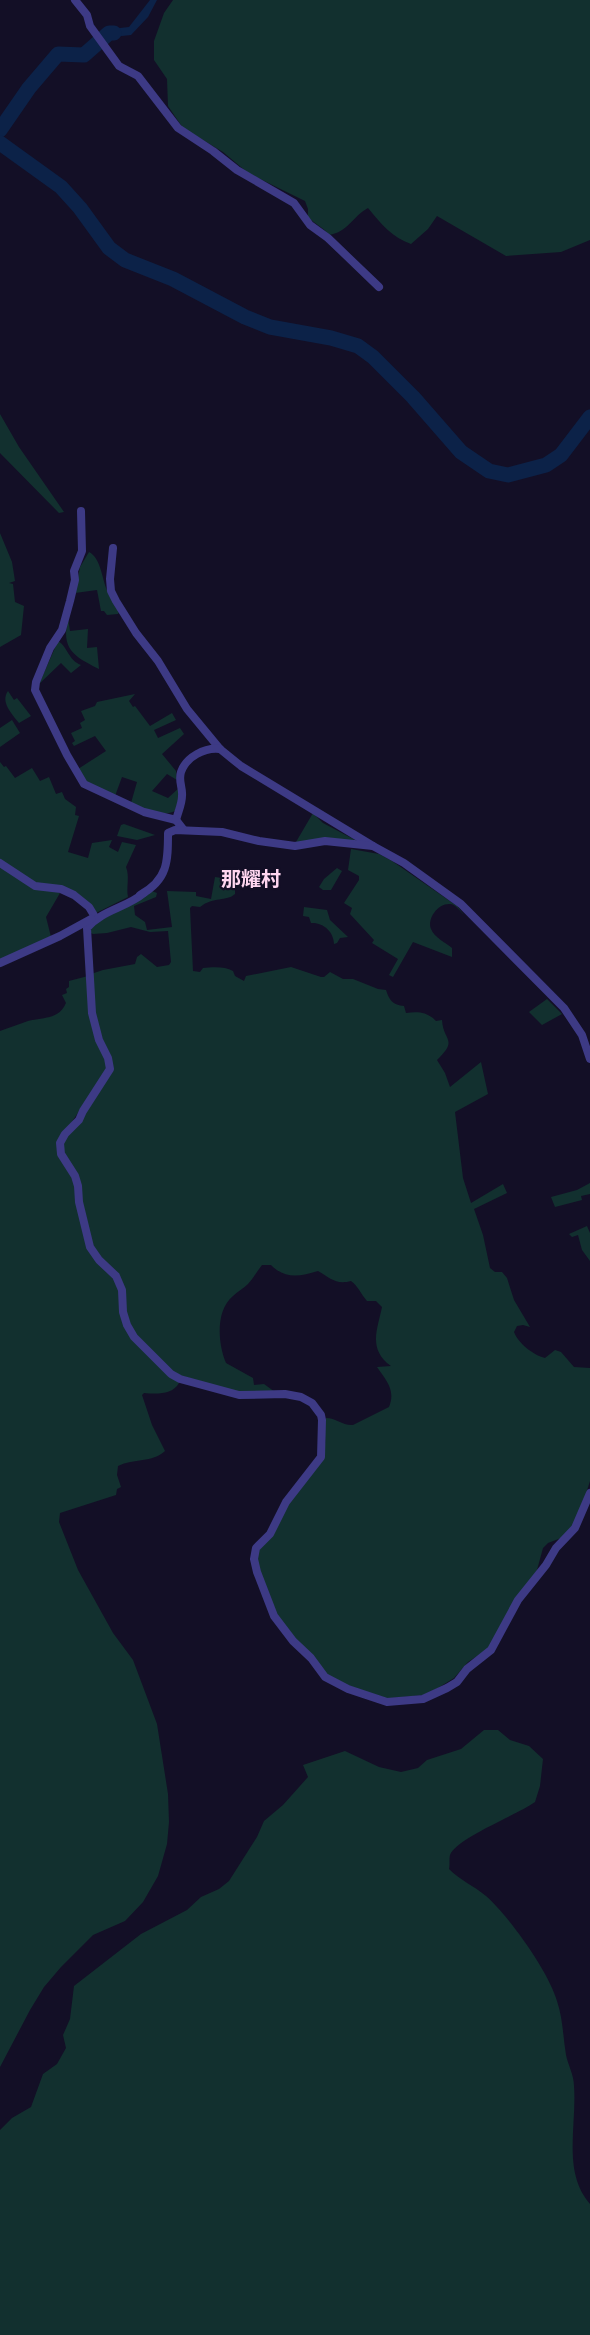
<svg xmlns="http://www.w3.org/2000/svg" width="590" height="2335" font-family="'DM Sans','Noto Sans SC',sans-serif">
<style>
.green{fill:#12302f}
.water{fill:#0c2248}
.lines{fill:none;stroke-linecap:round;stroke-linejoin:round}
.river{stroke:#0c2248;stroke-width:15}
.minor{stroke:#3d3a85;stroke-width:8}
.labels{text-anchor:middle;stroke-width:4.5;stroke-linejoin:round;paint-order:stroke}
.quarter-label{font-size:20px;font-weight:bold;fill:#ffd6f0;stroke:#130f26}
</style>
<rect width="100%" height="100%" fill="#130f26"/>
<g class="green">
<path d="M173 0H590V240L561 252 506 256 437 216 428 229 411 244C393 238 380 223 368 208 352 217 348 232 329 235 323 227 315 224 308 217V209L305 201 248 173 223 152 183 128 168 106 167 79 154 60V41L164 13Z"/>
<polygon points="0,414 19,447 64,512 59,513 0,453"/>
<polygon points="0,533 12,562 15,581 9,583 13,584 15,602 24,606 21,635 0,647"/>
<path d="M89 552C101 558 102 579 107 590 110 598 115 605 119 612L118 614 107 615 104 611H101L97 590 75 593 80 567Z"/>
<path d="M68 618 70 631 88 629 87 648 97 647 99 669C73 656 61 649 68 618Z"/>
<path d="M58 641C68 647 68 660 81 665L71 673 61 663 39 684Z"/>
<path d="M8 691 14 700 17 698 31 716 19 723C12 714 0 702 8 691Z"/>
<path d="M135 694 129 701 133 707 135 706 150 726 172 713 176 720 154 730 158 738 180 728 184 734 162 754 176 771 177 780 167 774 152 791 168 798 179 788 181 792 175 811C162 818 144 808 131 803L137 782 122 777 115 796 87 783 78 769 106 751 95 736 74 746 72 743 75 741 71 733 82 728 80 723 85 720 81 711 95 706 97 702Z"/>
<polygon points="12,720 20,733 0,747 0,728"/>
<path d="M0 762 4 767 6 766 15 778 32 768 40 781 49 777 56 794 62 792 65 799 76 807 75 815 79 816 68 852 88 858 92 843 112 840 109 847 118 852 122 842 136 845 126 867C130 877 126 887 128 897L96 913 75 894 41 886 0 861Z"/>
<polygon points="313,813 323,823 357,841 296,842"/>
<polygon points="124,824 155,835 137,840 117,836 121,825"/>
<path d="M351 849 379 854 392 861 457 906 464 915C460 911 455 903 449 904 438 904 427 918 431 929 434 937 446 943 452 948V957L413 942 393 977 389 975 398 959 372 943 374 940 350 914 352 908 344 903 359 880V876L348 870Z"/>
<polygon points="0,865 17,875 60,893 46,917 51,937 0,960"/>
<polygon points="337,868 342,871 331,890 323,890 319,887 324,879"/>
<path d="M215 877 235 880V894C226 902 214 896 200 907L192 906 190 908 193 971 200 972 203 968C212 967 225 966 233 971L235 976 244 981 246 976 291 967 321 977H324L330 972 343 979H353L378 989 386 990C389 1000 393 1005 404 1006L406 1013C418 1011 428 1012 436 1021L442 1020C443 1041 459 1039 437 1060L445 1073 450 1087 481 1062 488 1094 455 1112 463 1178 471 1203 503 1184 507 1193 474 1209 483 1235 490 1268 495 1272H502L507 1278 514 1300 530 1327 523 1325 517 1326 514 1332C518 1343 533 1355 545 1358L555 1350 561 1352 574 1367 590 1368V1481L577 1522 561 1538 548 1543 543 1548 537 1570 488 1649 468 1662 454 1678 438 1688 423 1695 382 1699 329 1678 280 1620 265 1592 256 1555 325 1445C326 1436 323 1428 326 1418 336 1418 343 1426 353 1425L389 1407C396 1390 386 1380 377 1367L391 1366C368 1349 377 1331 382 1307L376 1301H367C361 1294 358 1286 351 1281 336 1285 330 1278 318 1271 299 1277 285 1279 271 1265H262C257 1271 253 1279 248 1284 243 1289 238 1291 233 1296 215 1311 218 1344 226 1363L253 1378 254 1385 264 1384 275 1392 240 1393 172 1373 128 1325 123 1290 92 1247 61 1143 112 1070 96 1028 91 974 103 970 135 964 137 957 141 954 157 967 169 965 171 962 168 931 150 932 131 927 107 933 93 934 89 932 95 924 152 891 157 893 156 897 134 906 135 915 145 922 147 930 172 927 167 891 196 892V896L211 899Z"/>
<path d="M304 907 327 910 330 920 348 937 340 938 337 943 334 944C334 932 323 922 311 923L309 917 303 916Z"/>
<path d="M88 976 108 1069 58 1142 73 1176 89 1247 108 1269 120 1290 126 1326 179 1383C172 1395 157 1394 144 1393L142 1395 152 1425 165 1451C152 1463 134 1458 118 1466L117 1475 121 1487 117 1489 116 1495 60 1513 59 1522 78 1570 113 1633 133 1660 157 1724 168 1794 169 1822 167 1844 158 1876 143 1902 125 1921 93 1935 61 1967 44 1987 30 2010 0 2067V1031C9 1028 19 1024 28 1021 43 1017 59 1020 66 1003L62 995 67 993 66 989 69 987V981Z"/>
<polygon points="547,999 562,1014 542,1025 529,1012"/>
<polygon points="590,1183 590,1194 581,1196 582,1200 555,1207 551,1197 577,1190"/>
<polygon points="587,1226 590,1233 590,1261 582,1250 578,1235 572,1237 569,1234"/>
<path d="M484 1730H498L510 1740 529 1746 543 1759 540 1786 535 1802C517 1815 456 1838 450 1855 449 1859 450 1865 449 1869 460 1880 474 1886 486 1896 508 1915 549 1972 557 2001 563 2019 563 2037 566 2055 568 2065 574 2075 574 2086 577 2125 562 2172 590 2204V2335H0V2130L12 2118 31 2107 43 2074 57 2064 66 2048 63 2035 70 2019 74 1986 141 1934 187 1910 201 1897 219 1889 229 1881 257 1837 264 1821 283 1805 308 1777 303 1765 345 1751 379 1767 401 1772 418 1768 427 1760 461 1749Z"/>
</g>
<polygon class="water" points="150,0 157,0 148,17 131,35 112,37 107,40 101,34 111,29 129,27"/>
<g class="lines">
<g class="river">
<polyline points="0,130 29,88 58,54 84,55 109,33 114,33"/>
<polyline points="0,143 61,187 80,208 109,248 125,260 173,279 245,317 270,327 331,338 358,346 373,357 413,397 461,452 489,471 508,475 546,465 561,455 590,417"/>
</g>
<g class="minor">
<polyline points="75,0 87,15 90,26 119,66 138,76 178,128 213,151 237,170 294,203 310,225 328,238 379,287"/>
<polyline points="81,511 82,551 74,571 75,580 70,601 62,630 50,648 36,682 35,690 67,755 84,784 144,812 176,820 183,829"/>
<polyline points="113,548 110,579 111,591 116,601 136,633 158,661 187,709 220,749 241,766 373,846"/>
<path d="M176 820C178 812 182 804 182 796 183 788 178 781 181 772 186 757 205 747 220 749"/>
<polyline points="0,863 35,886 61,889 74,895 89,907 95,917"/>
<path d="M144 893C126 908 102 910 87 928L92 1013 99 1040 108 1058 110 1069 83 1111 79 1120 65 1134 60 1143 61 1154 75 1176 78 1186 79 1202 90 1247 99 1260 116 1276 122 1290 123 1312 127 1325 134 1337 171 1374 180 1379 239 1395 285 1394 301 1397 312 1403 321 1415 322 1420 321 1457 286 1502 270 1534 256 1548 254 1559 257 1572 274 1616 293 1641 311 1658 325 1677 348 1689 387 1702 423 1699 447 1688 457 1682 467 1669 491 1650 518 1600 546 1565 556 1548 575 1528 590 1493"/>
<path d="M140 895C168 880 168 861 168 833L175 830 222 832 259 841 295 846 325 841 373 846 404 863 461 904 564 1008 582 1035 590 1059"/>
<polyline points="0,963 60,936 91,919"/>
</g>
</g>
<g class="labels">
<g class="quarter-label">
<text x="251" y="886">那耀村</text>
</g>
</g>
</svg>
